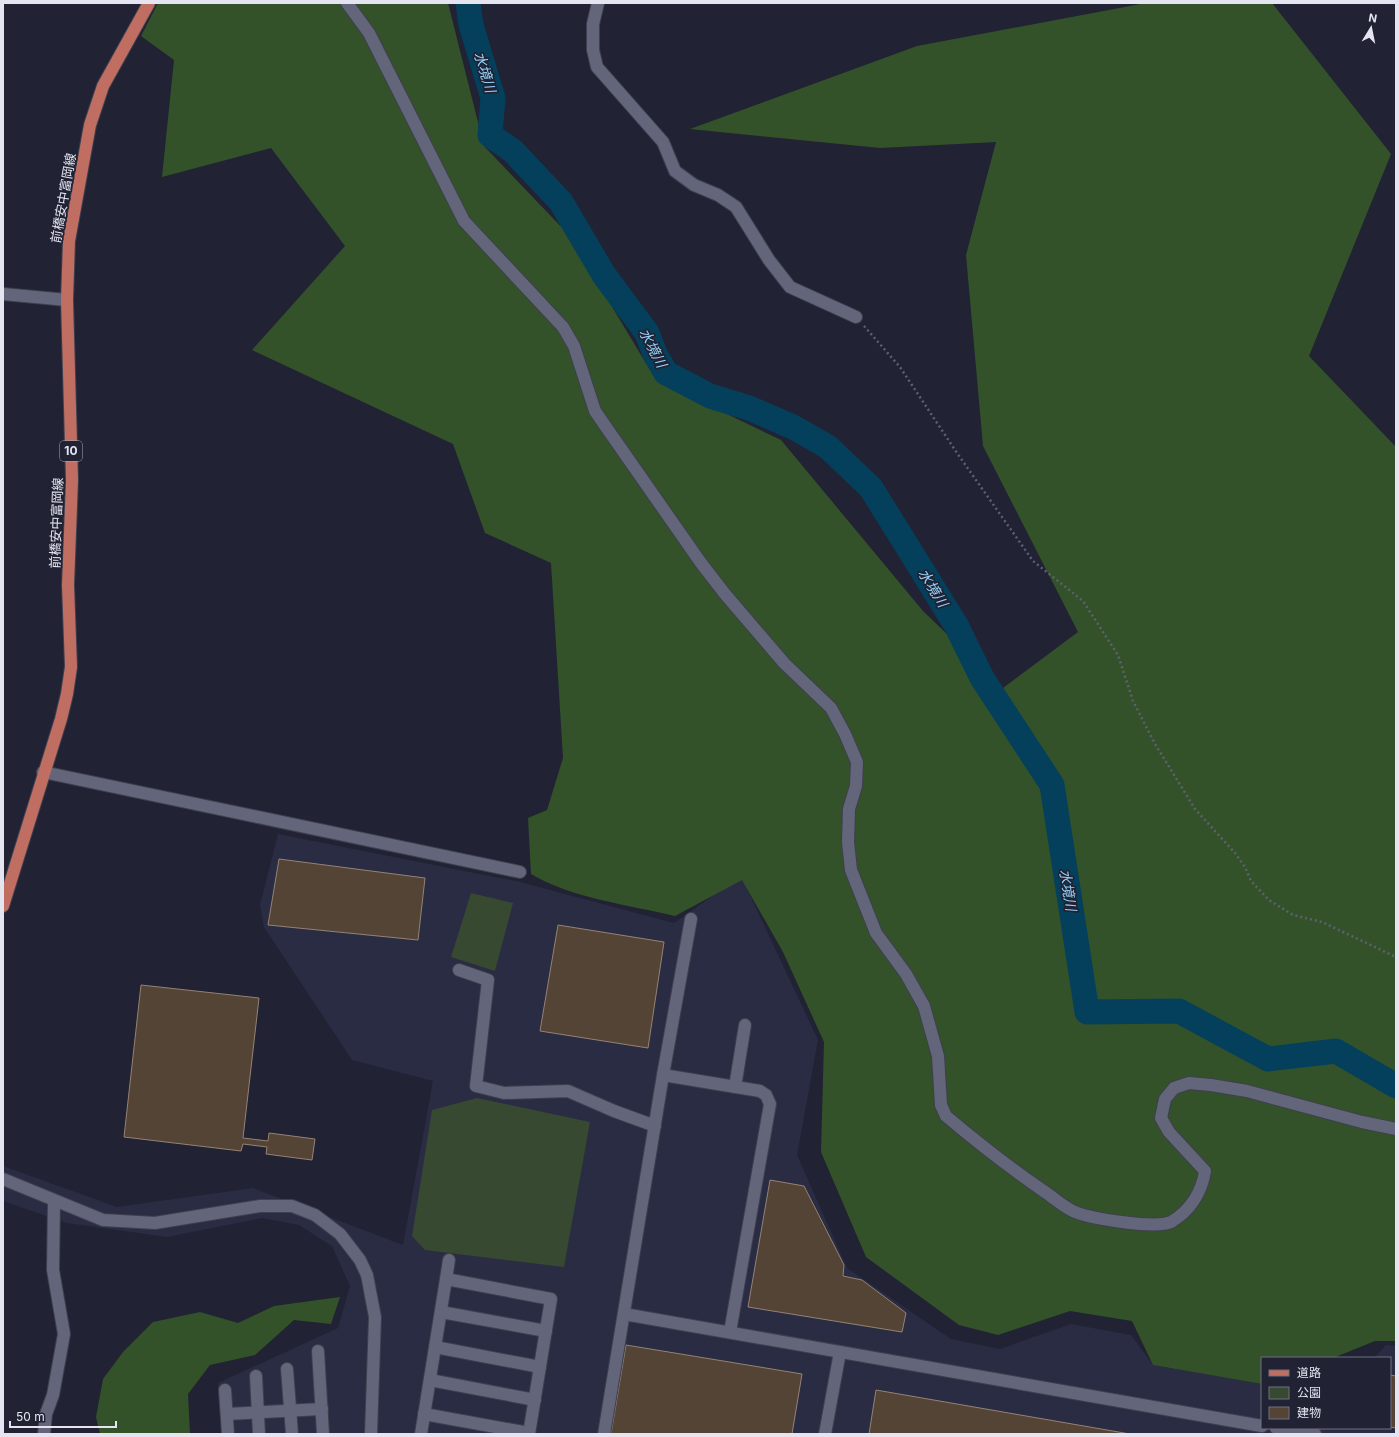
<svg xmlns="http://www.w3.org/2000/svg" width="1399" height="1437" font-family="Inter,'Noto Sans JP',sans-serif">
<style>
.built{fill:#2a2c43}
.green{fill:#374930}
.forest{fill:#345229}
.lines{fill:none;stroke-linecap:round;stroke-linejoin:round}
.river{stroke:#04405c;stroke-width:25}
.building{fill:#544436;stroke:#958373}
.minor-casing{stroke:#3f3f4e;stroke-width:14}
.major-casing{stroke:#3f3f4e;stroke-width:14}
.path{stroke:#5f6070;stroke-width:2.5;stroke-dasharray:2 3;stroke-linecap:butt}
.minor{stroke:#63667a;stroke-width:12}
.major{stroke:#bf6e61;stroke-width:12}
.labels{text-anchor:middle;stroke-width:3.5;stroke-linejoin:round;paint-order:stroke}
.shield{fill:#212234;stroke:#aaaab8;stroke-width:1}
.shield-label{font-size:12px;font-weight:bold;fill:#e4e5f1}
.street-label{font-size:13px;fill:#e4e5f1;stroke:#212234}
.water-label{font-size:14px;font-style:italic;fill:#95d3f9;stroke:#212234}
</style>
<rect width="100%" height="100%" fill="#212234"/>
<polygon class="built" points="278,834 520,882 674,923 741,876 818,1040 797,1155 847,1268 951,1339 1000,1349 1071,1324 1131,1335 1153,1365 1262,1384 1262,1428 1390,1428 1390,1358 1374,1358 1386,1345 1396,1346 1396,1434 221,1434 218,1383 338,1328 350,1286 332,1246 299,1225 262,1218 167,1237 67,1223 3,1201 3,1166 117,1207 253,1188 403,1245 433,1081 352,1060 264,927 260,905"/>
<g class="green">
<polygon points="471,893 513,903 495,971 451,957"/>
<polygon points="477,1098 590,1122 564,1267 425,1250 412,1236 432,1110"/>
</g>
<g class="forest">
<path d="M158 3H448L484 146 569 235 656 380 781 440 923 611 1003 688 1078 632 983 446 966 255 996 142 880 148 690 129 917 46 1146 3H1272L1391 154 1309 356 1396 447V1341H1375L1333 1358H1262V1384L1153 1365 1132 1321 1070 1311 998 1335 959 1325 866 1257 821 1152 824 1042 783 952 742 880 675 916C629 905 571 898 531 874L528 818 547 810 563 758 551 563 485 533 453 444 252 350 345 246 271 148 162 177 174 60 141 36Z"/>
<polygon points="340,1297 331,1324 294,1320 255,1355 210,1365 188,1394 190,1434 100,1434 96,1417 103,1379 123,1352 153,1322 200,1312 238,1323 274,1306"/>
</g>
<g class="lines">
<polyline class="river" points="468,3 471,25 493,98 490,135 513,151 561,202 604,275 647,333 655,354 666,373 710,396 749,408 793,427 828,447 871,488 956,625 982,678 1052,785 1087,1012 1179,1011 1268,1059 1336,1051 1396,1086"/>
</g>
<g class="building">
<polygon points="279,859 425,878 418,940 268,925"/>
<polygon points="558,925 664,942 648,1048 540,1031"/>
<polygon points="141,985 259,998 243,1138 268,1141 269,1133 315,1139 312,1160 266,1154 267,1147 243,1144 241,1151 124,1137"/>
<polygon points="770,1180 804,1186 844,1265 843,1276 862,1280 906,1313 902,1332 748,1307"/>
<polygon points="626,1345 802,1374 792,1434 611,1434"/>
<polygon points="1390,1375 1396,1376 1396,1428 1390,1427"/>
<polygon points="876,1390 1130,1434 869,1434"/>
</g>
<g class="lines">
<g class="minor-casing">
<g id="minor">
<path d="M347 3 369 33 464 221 563 327 574 346 595 411 606 427 701 563 725 594 784 663 831 708 845 734 857 762 856 786 849 809 848 842 851 870 876 933 906 974 924 1006 938 1056 941 1105 946 1116C978 1143 1010 1168 1045 1192 1054 1198 1065 1208 1075 1212 1092 1219 1156 1229 1171 1222 1190 1211 1202 1192 1205 1171L1169 1132 1161 1118 1165 1099 1174 1088 1189 1083 1211 1085 1247 1091 1362 1122 1396 1129"/>
<polyline points="598,3 593,24 593,50 597,67 663,142 675,171 694,185 718,195 736,207 769,260 790,287 856,317"/>
<polyline points="3,294 67,300"/>
<polyline points="43,772 520,872"/>
<polyline points="459,970 488,980 476,1086 504,1093 568,1091 614,1111 655,1126"/>
<polyline points="663,1075 760,1091 766,1095 770,1104 730,1332"/>
<polyline points="735,1087 745,1025"/>
<polyline points="3,1179 103,1220 155,1223 260,1206 292,1206 315,1215 340,1234 360,1260 367,1275 375,1317 371,1434"/>
<polyline points="446,1279 449,1260"/>
<polyline points="441,1312 546,1331"/>
<polyline points="624,1314 1262,1426"/>
<polyline points="435,1347 540,1367"/>
<polyline points="318,1351 323,1434"/>
<polyline points="287,1369 292,1434"/>
<polyline points="256,1376 259,1434"/>
<polyline points="430,1380 535,1400"/>
<polyline points="225,1390 228,1434"/>
<polyline points="227,1414 322,1409"/>
<polyline points="424,1414 529,1433"/>
<polyline points="1276,1428 1315,1434"/>
<polyline points="44,1434 46,1414 53,1395 64,1334 53,1270 54,1201"/>
<polyline points="421,1434 446,1279 551,1299 529,1434"/>
<polyline points="604,1434 663,1075 691,919"/>
<polyline points="825,1434 840,1352"/>
</g>
</g>
<g class="major-casing">
<polyline id="major" points="3,906 61,719 67,694 71,667 68,585 72,480 67,300 69,241 90,125 103,86 149,3"/>
</g>
<polyline class="path" points="864,326 900,367 957,453 1033,561 1083,601 1118,655 1133,701 1155,744 1195,809 1235,853 1245,867 1251,881 1269,900 1293,915 1322,922 1396,957"/>
<use href="#minor" class="minor"/>
<use href="#major" class="major"/>
</g>
<g class="labels">
<rect class="shield" x="60" y="441" width="22" height="20" rx="3"/>
<g class="shield-label">
<text x="71" y="455">10</text>
</g>
<g class="street-label">
<text transform="translate(63 198) rotate(-80)" y="5">前橋安中富岡線</text>
<text transform="translate(56 523) rotate(-88)" y="5">前橋安中富岡線</text>
</g>
<g class="water-label">
<text transform="translate(485 72) rotate(73)" y="5">水境川</text>
<text transform="translate(653 348) rotate(62)" y="5">水境川</text>
<text transform="translate(933 588) rotate(58)" y="5">水境川</text>
<text transform="translate(1068 890) rotate(81)" y="5">水境川</text>
</g>
</g>
<rect width="1399" height="1437" fill="none" stroke="#e4e5f1" stroke-width="8"/>
<rect x="1261" y="1357" width="130" height="72" fill="#212234" stroke="#6f7080"/>
<rect x="1269" y="1370" width="20" height="6" fill="#bf6e61" stroke="#6f7080"/>
<text x="1297" y="1377" font-size="12" fill="#e4e5f1">道路</text>
<rect x="1269" y="1387" width="20" height="12" fill="#374930" stroke="#6f7080"/>
<text x="1297" y="1397" font-size="12" fill="#e4e5f1">公園</text>
<rect x="1269" y="1407" width="20" height="12" fill="#544436" stroke="#6f7080"/>
<text x="1297" y="1417" font-size="12" fill="#e4e5f1">建物</text>
<g transform="translate(1371 28) rotate(10)" stroke="#212234" stroke-width="3" paint-order="stroke">
<path d="M0-3L7 15L0 10L-7 15Z" fill="#e4e5f1"/>
<text y="-6" font-size="11" font-weight="bold" text-anchor="middle" fill="#e4e5f1">N</text>
</g>
<path d="M10 1421v6h106v-6" fill="none" stroke="#e4e5f1" stroke-width="2"/>
<text x="16" y="1421" font-size="12" fill="#e4e5f1" stroke="#212234" stroke-width="3" paint-order="stroke">50 m</text>
</svg>
